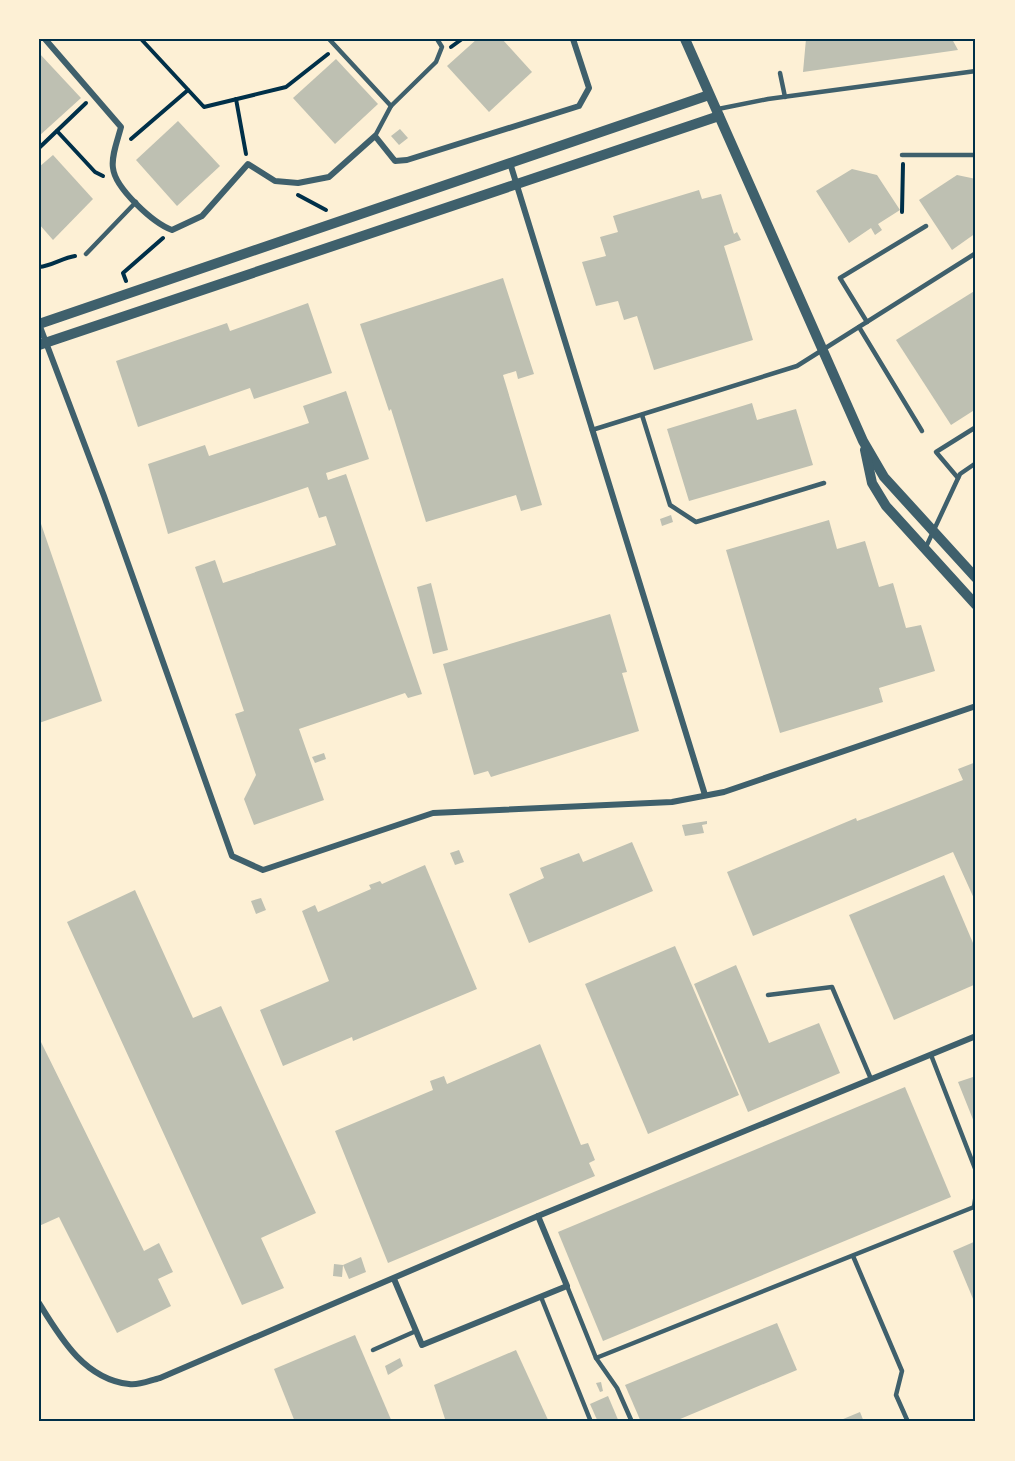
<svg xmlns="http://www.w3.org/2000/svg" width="1015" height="1461" font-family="'Titillium Web',sans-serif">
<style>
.building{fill:#bec0b2}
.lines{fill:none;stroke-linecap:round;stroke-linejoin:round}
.path{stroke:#003049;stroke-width:4}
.service{stroke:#3f606c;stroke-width:4.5}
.minor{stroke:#3f606c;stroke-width:6}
.tertiary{stroke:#3f606c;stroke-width:10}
.neatline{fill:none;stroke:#003049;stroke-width:2}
</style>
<rect width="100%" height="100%" fill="#fdf0d5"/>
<g class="building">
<polygon points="477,39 502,39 532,72 489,112 447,66"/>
<polygon points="806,39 952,39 958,50 803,72"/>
<polygon points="39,53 81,98 39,136"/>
<polygon points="336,59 378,104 335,144 293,98"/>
<polygon points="178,121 220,166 177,206 136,160"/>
<polygon points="400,129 408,138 399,145 391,136"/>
<polygon points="53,155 93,199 53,240 39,224 39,167"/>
<polygon points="852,169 877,175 900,210 878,224 882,230 875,235 871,228 849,243 816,191"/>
<polygon points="957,175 976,179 976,233 952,250 919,200"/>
<polygon points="699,190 702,199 721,194 734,234 737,232 741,240 724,246 753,340 654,370 637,316 624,320 618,301 596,306 582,262 606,256 600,237 618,232 613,216"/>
<polygon points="503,278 534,374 518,379 516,371 503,375 542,505 521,511 516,495 426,522 391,409 389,411 360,324"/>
<polygon points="976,290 976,409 951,425 896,340"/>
<polygon points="308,303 332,373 254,399 250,388 138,427 116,361 227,323 230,331"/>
<polygon points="346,391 369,459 326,473 328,480 346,474 422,694 408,698 405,693 299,729 324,800 254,825 244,799 256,775 235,714 244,711 195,567 215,560 223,583 336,545 326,516 319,518 308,487 168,534 148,464 205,445 209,456 309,423 303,406"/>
<polygon points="752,403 757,420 796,409 813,465 689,501 667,429"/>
<polygon points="671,515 673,522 662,526 660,519"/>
<polygon points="39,518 102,701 39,723"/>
<polygon points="829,520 837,549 865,541 879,587 893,583 906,628 921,625 935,671 879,688 883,702 780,733 726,550"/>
<polygon points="431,583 448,650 433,654 417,587"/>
<polygon points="610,614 627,672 622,673 639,731 491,777 488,771 474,775 443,664"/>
<polygon points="324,753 326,759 315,763 312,757"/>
<polygon points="976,762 976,903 953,852 753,936 727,872 856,818 857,821 868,817 963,780 958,769"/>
<polygon points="707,821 707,824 702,825 704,833 685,836 682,825"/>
<polygon points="632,842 653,891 529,943 509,894 544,878 540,868 579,853 583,862"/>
<polygon points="459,850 464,862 455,865 450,853"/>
<polygon points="425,865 477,989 353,1041 352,1037 283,1066 260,1010 329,981 302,911 315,905 318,912 371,889 369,885 380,881 382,884"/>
<polygon points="944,875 976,950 976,984 894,1020 849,915"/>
<polygon points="135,890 193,1018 221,1006 316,1213 261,1238 284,1288 242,1305 67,922"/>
<polygon points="261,898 266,910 256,914 251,901"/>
<polygon points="675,946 739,1095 648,1134 585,984"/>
<polygon points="736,965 769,1043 819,1023 840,1073 748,1112 694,984"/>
<polygon points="41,1042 144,1251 159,1243 173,1272 158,1279 171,1306 117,1333 59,1217 39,1226"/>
<polygon points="540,1044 581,1145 588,1143 595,1160 589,1163 595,1176 388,1263 335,1131 433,1090 430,1081 444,1076 447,1084"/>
<polygon points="976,1076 976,1127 958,1082"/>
<polygon points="905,1087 951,1197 603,1341 558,1232"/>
<polygon points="976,1241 976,1306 953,1251"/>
<polygon points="361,1257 366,1272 349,1279 343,1265"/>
<polygon points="334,1264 343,1265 342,1277 333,1276"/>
<polygon points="777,1323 797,1370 673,1422 641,1422 625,1385"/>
<polygon points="355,1335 392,1422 295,1422 274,1369"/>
<polygon points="516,1350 549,1422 446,1422 434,1385"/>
<polygon points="400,1358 403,1366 388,1375 385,1366"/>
<polygon points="601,1382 603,1391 600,1392 596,1383"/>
<polygon points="608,1396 619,1422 598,1422 590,1404"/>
<polygon points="860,1412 864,1422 836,1422"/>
</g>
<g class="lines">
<g class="path">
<polyline points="141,39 204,107 286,87 328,54"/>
<polyline points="451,47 462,39"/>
<polyline points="236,99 246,154"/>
<polyline points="57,131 95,172 103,176"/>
<polyline points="131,139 188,90"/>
<polyline points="39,148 86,103"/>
<polyline points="298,195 326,210"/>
<polyline points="902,212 903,164"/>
<path d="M39 267C52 266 62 258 75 256"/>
<polyline points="126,281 123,273 163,238"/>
</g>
<g class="service">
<polyline points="329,39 391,106"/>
<polyline points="780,73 785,97"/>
<polyline points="718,109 768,99 976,71"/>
<polyline points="375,136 391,106 436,62 442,47 437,39"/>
<polyline points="902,155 976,155"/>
<polyline points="86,254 136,202"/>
<polyline points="867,322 840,278 926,226"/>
<polyline points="859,327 922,431"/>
<polyline points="642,415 670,505 696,522 824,483"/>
<polyline points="592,430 797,366 976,253"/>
<polyline points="958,478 936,452 976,427"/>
<polyline points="925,549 960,474 976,463"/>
<polyline points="768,995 832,987 871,1079"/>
<polyline points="931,1055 976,1171"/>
<polyline points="853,1256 902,1371 896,1395 908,1422"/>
<polyline points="567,1286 596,1358 617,1388 632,1422"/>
<polyline points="541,1297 591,1422"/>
<polyline points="373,1350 416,1331"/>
<polyline points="596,1358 974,1207 976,1193"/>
</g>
<g class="minor">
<path d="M45 39 121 127C118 139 111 156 113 168 115 188 153 223 172 230L202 216 248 164 275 181 298 183 329 177 375 136 395 161 407 160 579 106 589 88 573 39"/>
<polyline points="510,163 705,795"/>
<polyline points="39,324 104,496 232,856 263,870 433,813 672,802 724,792 976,706"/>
<polyline points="394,1279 422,1345 567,1286 538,1216"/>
<path d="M39 1303C60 1337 84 1379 129 1384 138 1386 151 1380 160 1378L538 1216 976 1036"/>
</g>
<g class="tertiary">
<polyline points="685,39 863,441 884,477 976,578"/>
<polyline points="39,324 709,95"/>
<polyline points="39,345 719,116"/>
<polyline points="865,450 872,483 886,506 976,605"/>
</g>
</g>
<rect width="1015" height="1461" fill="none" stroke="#fdf0d5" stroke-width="81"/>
<rect x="40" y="40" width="934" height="1380" class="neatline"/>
</svg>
